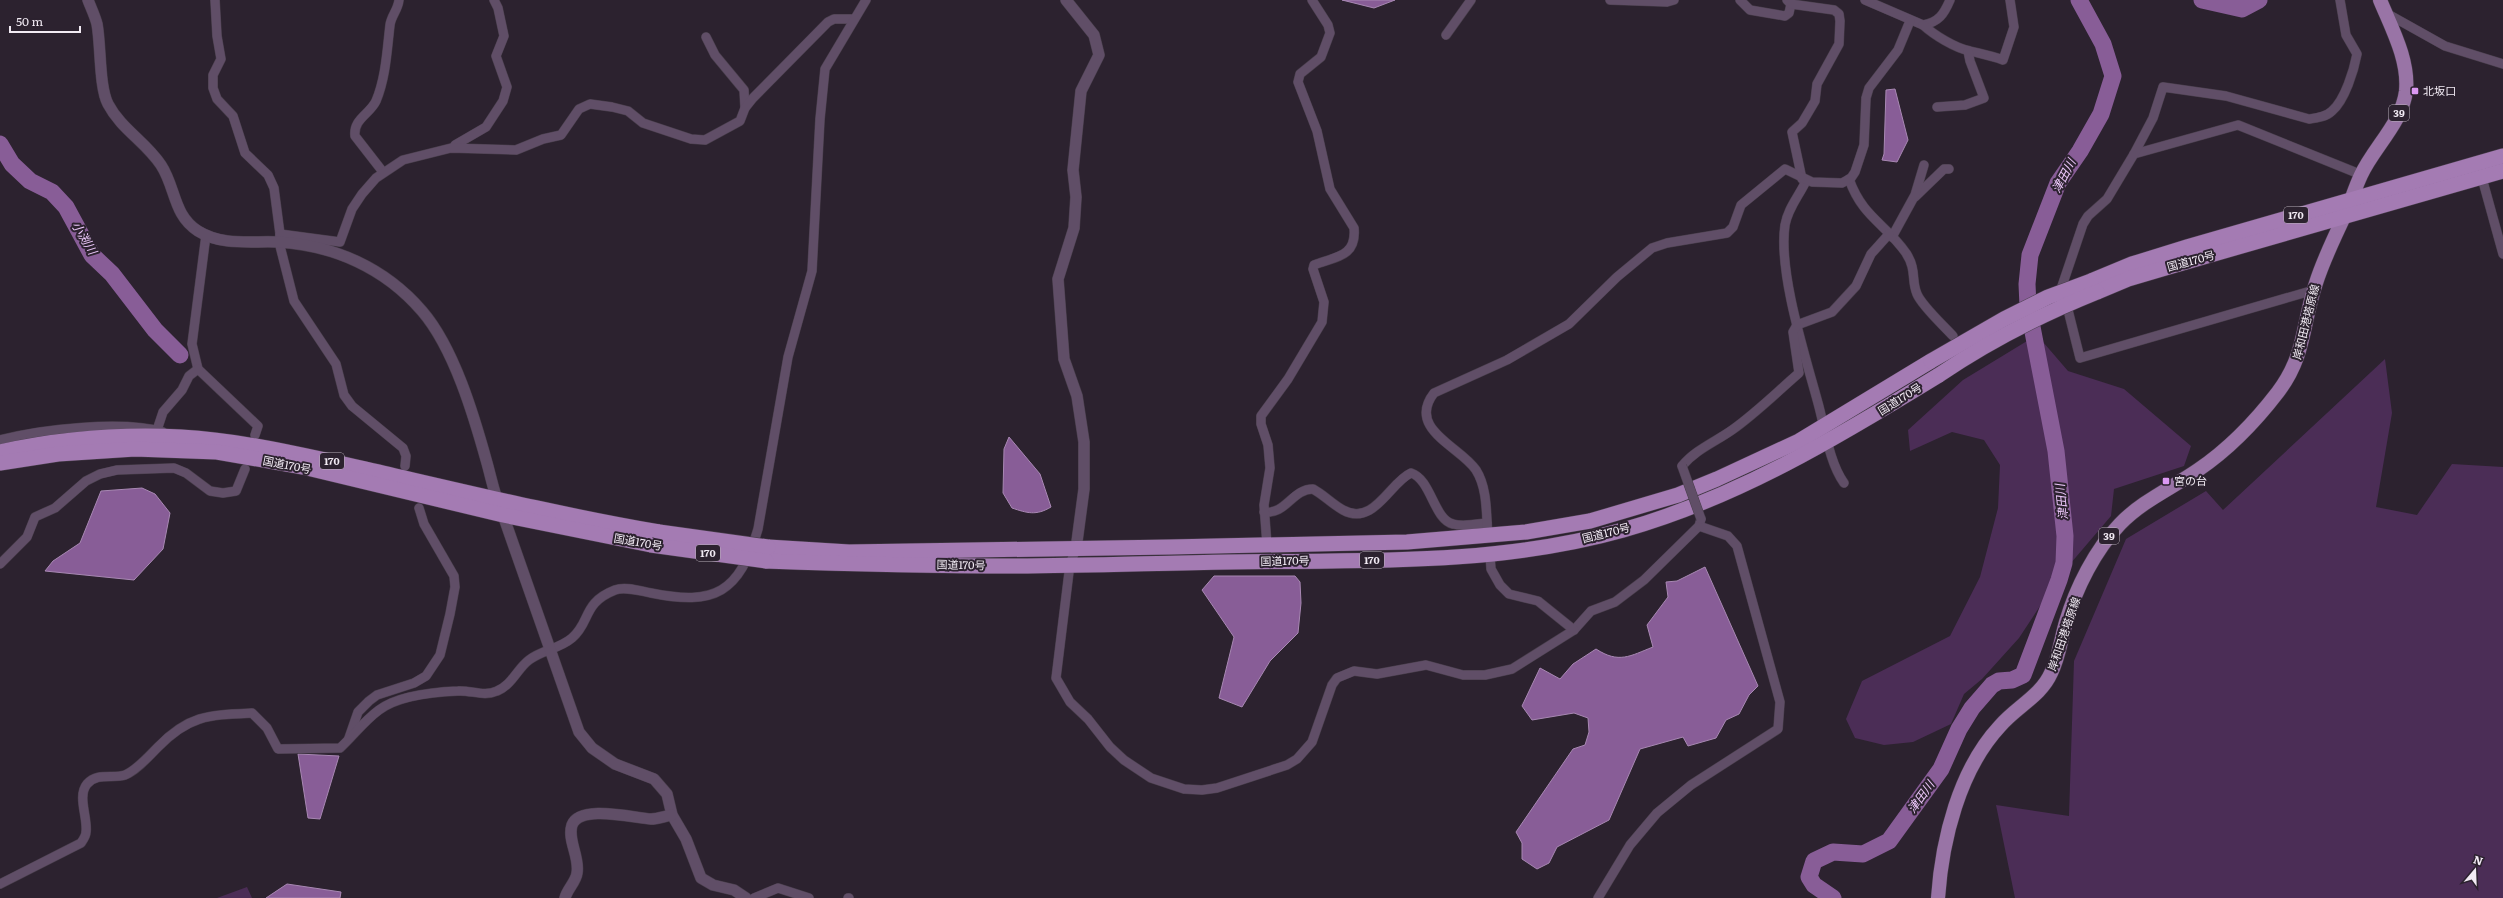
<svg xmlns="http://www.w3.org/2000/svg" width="2503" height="898" font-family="Literata,'Noto Sans JP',serif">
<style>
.green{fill:#4b2d56}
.water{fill:#885d97;stroke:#a888b3}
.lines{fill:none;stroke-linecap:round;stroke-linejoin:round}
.river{stroke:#885d97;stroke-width:17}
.minor-casing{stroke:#483e4b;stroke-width:10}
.tertiary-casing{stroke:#483e4b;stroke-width:12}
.primary-casing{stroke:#483e4b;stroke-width:15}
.trunk-casing{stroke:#483e4b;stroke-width:16}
.minor{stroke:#604e67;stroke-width:9}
.tertiary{stroke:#604e67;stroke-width:11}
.primary{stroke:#9974a6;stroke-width:14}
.trunk{stroke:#a47bb3;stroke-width:15}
.minor-bridge-casing{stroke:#483e4b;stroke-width:10;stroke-linecap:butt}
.trunk-bridge-casing{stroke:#483e4b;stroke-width:16;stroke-linecap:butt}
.minor-bridge{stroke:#604e67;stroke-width:9}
.trunk-bridge{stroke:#a47bb3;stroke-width:15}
.poi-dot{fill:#dc99f4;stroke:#2c222f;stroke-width:1.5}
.labels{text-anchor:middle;stroke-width:4;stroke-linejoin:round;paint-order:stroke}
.shield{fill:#2c222f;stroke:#b7afb9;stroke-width:1}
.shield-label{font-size:10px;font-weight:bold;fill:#f2ebf4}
.poi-label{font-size:11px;fill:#f2ebf4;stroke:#2c222f;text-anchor:start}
.street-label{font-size:11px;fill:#f2ebf4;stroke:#2c222f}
.water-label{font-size:12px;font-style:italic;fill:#eec9fc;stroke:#2c222f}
</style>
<rect width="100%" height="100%" fill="#2c222f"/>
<g class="green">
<polygon points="2037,335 2068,371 2124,389 2191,446 2184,466 2114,489 2111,516 2059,577 2019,638 1982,679 1964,694 1951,724 1913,742 1884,745 1855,738 1846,719 1862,681 1950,636 1980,577 1998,508 2000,465 1984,440 1952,432 1910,451 1908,430 1963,380"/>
<polygon points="2385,359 2392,413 2376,507 2417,515 2452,464 2503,467 2503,898 2015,898 1996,805 2069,816 2074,661 2126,539 2206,491 2223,510"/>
<polygon points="247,887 252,898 216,898 217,898"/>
</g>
<g class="water">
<polygon points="1342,0 1395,0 1374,8"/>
<polygon points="1895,89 1908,140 1897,162 1882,160 1884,154 1886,90"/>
<path d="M1009 437 1040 474 1051 507C1036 516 1027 513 1012 508L1003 493 1004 449Z"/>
<polygon points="142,488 155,494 170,513 163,549 134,580 45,571 53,561 80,543 101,491"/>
<path d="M1705 567 1758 686 1749 695 1739 714 1726 720 1716 738 1688 746 1683 737 1640 749 1609 820 1557 847 1549 863 1537 869 1522 859V843L1516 832 1573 749 1585 745 1589 732 1588 718 1574 713 1532 720 1522 706 1540 668 1560 679 1573 664 1596 649C1619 664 1630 656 1653 647L1647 625 1668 597 1666 582 1677 581Z"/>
<polygon points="1214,576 1295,576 1300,582 1301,603 1298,633 1270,661 1242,707 1219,698 1234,637 1202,590"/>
<polygon points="298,754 339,756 320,819 308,818"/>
<polygon points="287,884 341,892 340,898 266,898"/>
</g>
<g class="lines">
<g class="river">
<polyline points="2202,0 2242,9 2259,0"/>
<polyline points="0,144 12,164 30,181 52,192 66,207 92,255 112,274 155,330 180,355"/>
<polyline points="1833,898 1814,885 1809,877 1814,861 1833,852 1863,854 1889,841 1941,769 1959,729 1972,708 1992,685 1999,681 2012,680 2023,675 2059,580 2064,563 2065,536 2056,451 2028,306 2027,284 2030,255 2058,183 2080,151 2101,114 2113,76 2103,44 2079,0"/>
</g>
<g class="minor-casing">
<g id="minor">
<polyline points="215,0 217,36 221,59 213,75 213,88 217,99 233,116 245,153 268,175 274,188 280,234 279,242 294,301 336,364 344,395 352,406 403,448 406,456 405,466"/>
<polyline points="1610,0 1667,2 1674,0"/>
<polyline points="1740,0 1750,10 1785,16 1789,13 1791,4"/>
<polyline points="1787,0 1791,4 1834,10 1839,14 1840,21 1839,44 1817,84 1815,101 1802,123 1792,132 1802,179"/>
<path d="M1865 0 1923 25C1939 22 1944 14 1950 0"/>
<polyline points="2386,13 2445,46 2503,64"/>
<path d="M1923 25C1934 35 1955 48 1970 51 1982 54 1992 56 2003 60L2014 27 2010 0"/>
<polyline points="1446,35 1471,0"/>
<polyline points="706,37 715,55 744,90 745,108"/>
<polyline points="1937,107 1965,105 1984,98 1970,61 1968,51"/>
<polyline points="455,145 486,127 503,101 507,87 496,56 504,36 498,8 494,0"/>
<polyline points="2134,154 2238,125 2362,175"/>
<path d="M383 172 355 136C353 119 370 114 376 101 386 77 387 50 390 25 391 16 398 10 399 0"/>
<polyline points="2482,178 2503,254"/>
<path d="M1849 179C1863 218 1885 223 1906 253 1917 270 1911 280 1917 294 1922 306 1943 325 1953 336"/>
<path d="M1806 181C1799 196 1788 208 1785 225 1778 272 1805 355 1818 403 1825 428 1829 462 1844 483"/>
<polyline points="1915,197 1944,169 1949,169"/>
<polyline points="280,234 340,242 352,209 362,194 376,178 403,160 451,148 516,150 543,139 561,135 579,109 590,104 612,107 628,111 643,123 691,139 705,140 740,121 745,108 753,98 828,22 834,19 854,19"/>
<polyline points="206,235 192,344 198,369 258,426 255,435"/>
<polyline points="1892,237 1915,195 1924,165"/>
<path d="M2314 290 2080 358 2062 286 2083 224 2088 216 2107 199 2134 154 2153 118 2163 87 2226 96 2309 119C2317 118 2326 117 2332 111 2345 100 2354 70 2357 54L2346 35 2340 0"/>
<polyline points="157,430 163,412 182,390 189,376 198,369"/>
<path d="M0 440C41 429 123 420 163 432"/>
<path d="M1682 466C1695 450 1715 442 1732 430 1756 413 1777 392 1799 373L1793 332 1797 325 1832 312 1856 286 1871 254 1889 234"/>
<path d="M1264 512C1286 515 1292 489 1313 489 1324 495 1332 504 1343 510 1374 527 1390 482 1411 473 1431 479 1434 520 1453 524 1463 527 1477 524 1487 523"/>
<path d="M1488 537C1486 515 1488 489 1476 470 1461 447 1406 429 1434 393L1507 360 1569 324 1617 277 1652 248 1667 243 1727 233 1733 227 1741 205 1785 169 1812 182 1842 183 1851 178 1855 172 1864 145 1866 98 1869 88 1898 50 1910 21"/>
<path d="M1267 545 1264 505 1270 468 1268 445 1261 424V416L1288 379 1322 322 1324 302 1313 269 1314 265C1333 257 1357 258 1354 228L1330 189 1317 131 1298 82 1300 74 1321 57 1330 33 1328 25 1312 0"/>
<polyline points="1076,549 1070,564 1056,678 1070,702 1088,719 1110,747 1124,760 1151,778 1184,789 1202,790 1217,788 1287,765 1297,759 1312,742 1332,685 1337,678 1354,671 1377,674 1426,665 1463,675 1485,675 1512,669 1574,630 1591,611 1615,602 1644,580 1699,526 1701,519"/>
<polyline points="1490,555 1491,569 1500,585 1509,594 1538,601 1574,630"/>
<polyline points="0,564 27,537 35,517 55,508 86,481 100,474 117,470 174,468 186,473 210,491 223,493 236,491 245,469"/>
<polyline points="349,738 358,712 369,701 377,695 414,683 426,676 440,655 450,614 455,587 454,576 424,524 419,508"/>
<path d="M0 884 81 843C83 840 86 836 86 832 88 818 77 796 87 784 97 772 113 779 125 775 137 770 149 756 158 747 189 715 209 715 252 713L267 728 278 749 340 748C353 736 364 721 379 710 399 695 434 692 458 691 471 690 484 697 497 691 512 685 517 669 529 660 542 650 559 649 572 638 591 622 582 603 615 590 625 586 640 591 651 593 715 606 739 593 758 529L788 357 812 271 820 119 825 69 866 0"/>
<polyline points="754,898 778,888 809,898"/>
<polyline points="848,898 849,898"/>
<polyline points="1598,898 1630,845 1657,813 1691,785 1778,729 1780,702 1737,546 1728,536 1699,526"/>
</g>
</g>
<g class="tertiary-casing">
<g id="tertiary">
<path d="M88 0C91 8 95 16 97 24 101 45 99 87 108 104 121 129 146 142 161 165 176 188 173 215 198 231 222 246 250 241 277 242 334 245 385 268 422 311 454 348 474 416 487 463 492 481 495 498 503 515L579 732 592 748 615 764 654 779 667 794 672 815 686 839 701 878 713 885 734 890 746 898"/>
<polyline points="1066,0 1094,35 1099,55 1081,91 1073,170 1076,197 1074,228 1058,279 1064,359 1077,396 1084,442 1084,489 1076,549"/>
<path d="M565 898C567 889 576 882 577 873 580 857 567 840 572 825 580 804 634 818 651 819 658 819 665 816 672 815"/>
</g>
</g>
<g class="primary-casing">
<path id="primary" d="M1938 898C1942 840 1959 770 2000 726 2016 707 2041 696 2051 673 2059 657 2061 639 2066 622 2076 588 2095 550 2120 524 2142 501 2172 488 2198 470 2229 449 2255 422 2278 392 2306 355 2302 324 2316 283 2323 261 2333 240 2343 219 2350 205 2354 190 2361 175 2374 147 2402 123 2406 91 2409 60 2392 29 2380 0"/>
</g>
<g class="trunk-casing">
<g id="trunk">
<polyline points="2091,281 2132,264 2187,247 2503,156"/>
<polyline points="2097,292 2128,279 2172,266 2503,171"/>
<path d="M0 452C58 439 121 434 181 437 249 441 316 458 383 473 474 494 566 516 659 532"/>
<polyline points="0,463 58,454 135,449 217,452 303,467 503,515 651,545"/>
<polyline points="768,547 849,552 1170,547 1407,542 1526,532 1590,521 1678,495 1717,479 1799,441 1931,361"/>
<path d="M766 561C849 564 932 566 1016 566 1087 566 1158 563 1229 562 1360 560 1495 566 1623 530 1737 498 1838 437 1939 375"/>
</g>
</g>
<use href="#minor" class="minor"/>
<use href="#tertiary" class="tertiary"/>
<use href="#primary" class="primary"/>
<use href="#trunk" class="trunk"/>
<g class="minor-bridge-casing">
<polyline id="minor-bridge" points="1682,466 1701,519"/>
</g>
<g class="trunk-bridge-casing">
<g id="trunk-bridge">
<polyline points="1931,361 2004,319 2048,297 2091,281"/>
<path d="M1939 375C1989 341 2040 315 2097 292"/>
<polyline points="659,532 768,547"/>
<polyline points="651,545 766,561"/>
</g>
</g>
<use href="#minor-bridge" class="minor-bridge"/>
<use href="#trunk-bridge" class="trunk-bridge"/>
</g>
<g class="poi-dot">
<rect x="2411" y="87" width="8" height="8" rx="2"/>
<rect x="2162" y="477" width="8" height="8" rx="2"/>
</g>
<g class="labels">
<g class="shield">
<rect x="2389" y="105" width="20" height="16" rx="3"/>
<rect x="2284" y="207" width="24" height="16" rx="3"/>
<rect x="320" y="453" width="24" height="16" rx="3"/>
<rect x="2099" y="528" width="20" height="16" rx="3"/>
<rect x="696" y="545" width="24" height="16" rx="3"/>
<rect x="1360" y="552" width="24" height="16" rx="3"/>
</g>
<g class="shield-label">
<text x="2399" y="117">39</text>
<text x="2296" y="219">170</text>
<text x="332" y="465">170</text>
<text x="2109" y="540">39</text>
<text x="708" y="557">170</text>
<text x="1372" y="564">170</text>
</g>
<g class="poi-label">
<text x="2423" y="95">北坂口</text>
<text x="2174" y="485">宮の台</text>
</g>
<g class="street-label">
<text transform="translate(2191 261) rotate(-15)" y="4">国道170号</text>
<text transform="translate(2306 322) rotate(-76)" y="4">岸和田港塔原線</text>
<text transform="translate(1900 399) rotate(-32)" y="4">国道170号</text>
<text transform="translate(287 465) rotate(11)" y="4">国道170号</text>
<text transform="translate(1606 533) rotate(-14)" y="4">国道170号</text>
<text transform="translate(638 542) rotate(10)" y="4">国道170号</text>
<text transform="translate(1285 561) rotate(-1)" y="4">国道170号</text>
<text transform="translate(961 565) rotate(1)" y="4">国道170号</text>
<text transform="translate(2064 634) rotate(-71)" y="4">岸和田港塔原線</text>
</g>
<g class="water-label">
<text transform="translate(2064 176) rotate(-62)" y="4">津田川</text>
<text transform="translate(84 238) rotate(59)" y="4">小渕川</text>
<text transform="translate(2062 502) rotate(-96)" y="4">津田川</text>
<text transform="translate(1921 797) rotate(-54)" y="4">津田川</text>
</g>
</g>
<g transform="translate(2475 870) rotate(19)" stroke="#2c222f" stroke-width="3" paint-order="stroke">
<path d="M0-3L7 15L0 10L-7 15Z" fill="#f2ebf4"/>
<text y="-6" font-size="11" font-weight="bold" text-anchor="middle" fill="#f2ebf4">N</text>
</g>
<path d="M10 26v6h70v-6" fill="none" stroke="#f2ebf4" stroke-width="2"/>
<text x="16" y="26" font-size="12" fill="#f2ebf4" stroke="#2c222f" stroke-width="3" paint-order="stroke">50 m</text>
</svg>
